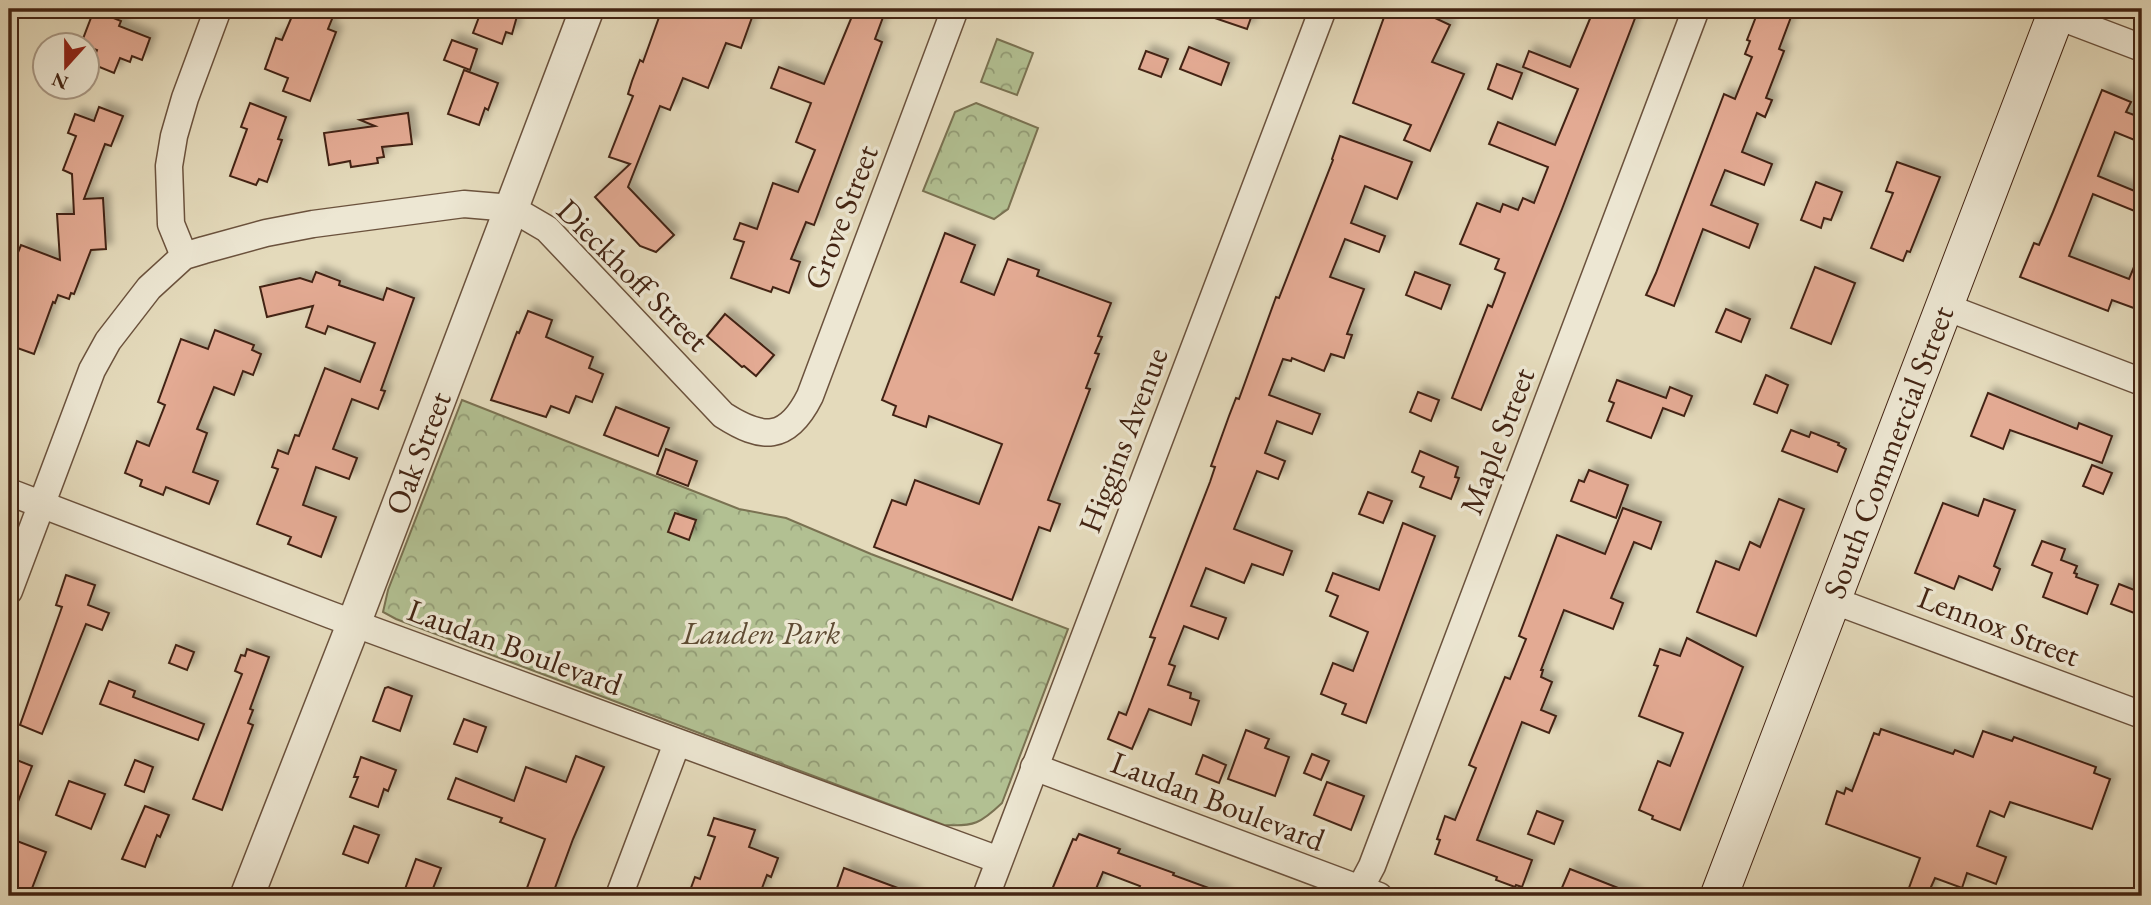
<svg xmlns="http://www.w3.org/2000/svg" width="2151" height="905" font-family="'EB Garamond',serif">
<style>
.park{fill:url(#park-crowns);stroke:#7a7252;stroke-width:2}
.building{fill:#e3aa93;stroke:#432413;stroke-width:2;filter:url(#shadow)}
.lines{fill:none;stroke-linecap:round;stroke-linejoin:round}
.minor-casing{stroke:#6b523d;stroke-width:29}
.tertiary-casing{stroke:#6b523d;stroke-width:36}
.secondary-casing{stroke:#432413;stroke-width:39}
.minor{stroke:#ede7d3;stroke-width:26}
.tertiary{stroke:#ede7d3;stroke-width:33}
.secondary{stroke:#ede7d3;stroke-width:37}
.labels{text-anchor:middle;stroke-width:7;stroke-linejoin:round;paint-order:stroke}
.street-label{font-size:32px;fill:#432413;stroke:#ede7d3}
.park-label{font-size:32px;font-style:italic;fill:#5f4b33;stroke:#ede7d3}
</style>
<defs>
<pattern id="park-crowns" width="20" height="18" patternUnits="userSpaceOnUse" patternTransform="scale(1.75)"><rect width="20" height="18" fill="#b2c092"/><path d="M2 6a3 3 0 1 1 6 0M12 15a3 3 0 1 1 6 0" fill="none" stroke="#929c76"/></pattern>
<filter id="shadow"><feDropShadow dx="6" dy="-6" stdDeviation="3.5" flood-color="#0004"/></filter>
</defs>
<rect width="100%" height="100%" fill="#e4dabb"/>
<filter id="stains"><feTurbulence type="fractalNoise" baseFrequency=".00286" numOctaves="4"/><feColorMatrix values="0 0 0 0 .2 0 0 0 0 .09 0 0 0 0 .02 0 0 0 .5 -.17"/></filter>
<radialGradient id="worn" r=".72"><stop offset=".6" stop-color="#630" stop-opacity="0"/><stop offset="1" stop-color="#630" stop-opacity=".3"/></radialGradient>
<g class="park">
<polygon points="997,39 1033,53 1017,95 981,82"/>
<polygon points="976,103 1038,128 1008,209 994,219 923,191 955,112"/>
<path d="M462 400 739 509 786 518 871 554 1068 629 1002 803C981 823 974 827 944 825L396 619 383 612 388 590Z"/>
</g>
<g class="building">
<polygon points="295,9 336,9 328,29 336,32 310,101 283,91 288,78 265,69 276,38 282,40"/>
<polygon points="482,9 519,9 512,34 506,32 502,44 473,33"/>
<polygon points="662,9 755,9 741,48 726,43 708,88 683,78 670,110 660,106 628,187 674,235 656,252 640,246 595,197 630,164 609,157 633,96 628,94 632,81 640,60 643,62"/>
<polygon points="855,9 886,9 875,39 882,42 814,225 806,222 791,259 800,262 789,293 773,287 771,292 731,278 744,242 734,239 740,223 757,229 773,183 798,192 815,150 796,142 811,103 771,88 779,67 824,84"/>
<polygon points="1197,9 1254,9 1247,29 1197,12"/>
<polygon points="1387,9 1416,9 1450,25 1432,62 1464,74 1430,151 1404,140 1411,125 1353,103"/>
<polygon points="1594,9 1637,9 1635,13 1637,13 1562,209 1481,410 1452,398 1488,305 1492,307 1505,273 1495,269 1499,259 1460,244 1477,203 1500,212 1503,204 1518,210 1523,198 1534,203 1548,167 1489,144 1498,122 1555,145 1578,89 1523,67 1529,51 1570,67"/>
<polygon points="1759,9 1794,9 1779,49 1784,51 1766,98 1772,100 1765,117 1757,113 1742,152 1772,164 1764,185 1725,170 1711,205 1758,224 1749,248 1703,229 1674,306 1646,295 1656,273 1724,94 1735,99 1752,57 1745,54 1750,41 1747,40"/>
<polygon points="94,10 121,21 119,26 150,38 142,60 132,56 130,62 120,58 114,73 92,64 97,50 81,44"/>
<polygon points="452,40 477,49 470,70 444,60"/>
<polygon points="1189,47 1229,63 1221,85 1180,69"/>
<polygon points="1146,51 1168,59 1161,77 1139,69"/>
<polygon points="1497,64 1522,73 1512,99 1488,89"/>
<polygon points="464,70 498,83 488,110 485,108 479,125 448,114"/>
<polygon points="2102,90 2131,102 2126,112 2142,118 2142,143 2115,132 2098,176 2142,194 2142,214 2093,194 2069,256 2129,279 2142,248 2142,311 2112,300 2108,311 2020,277 2034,243 2039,245 2053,212"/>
<polygon points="250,103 286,117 278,139 282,140 267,182 259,179 256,185 230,176 247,129 241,127"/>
<polygon points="99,107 123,116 111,146 105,144 84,199 103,198 106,249 91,250 74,294 71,293 69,299 58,295 55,303 53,302 34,354 9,345 9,290 15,274 10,272 21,245 60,260 57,214 74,214 72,174 63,170 76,136 68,133 75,114 94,121"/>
<polygon points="408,113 412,144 382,147 384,157 377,158 378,163 351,167 350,161 329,165 324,133 375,126 360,120"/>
<polygon points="1340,136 1412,162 1397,199 1365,186 1351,223 1385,236 1379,252 1345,239 1330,277 1364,289 1347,334 1352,335 1344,358 1331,354 1324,371 1292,358 1291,361 1283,359 1269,395 1320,414 1312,434 1277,421 1265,453 1285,461 1278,479 1257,471 1234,529 1292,551 1283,575 1252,564 1244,583 1206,568 1191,606 1226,618 1218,639 1184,626 1169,664 1175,666 1168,685 1191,693 1190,698 1199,701 1191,725 1149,709 1132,749 1108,739 1119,712 1126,715 1155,638 1150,637 1210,482 1215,467 1211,466 1229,416 1236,398 1239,399 1276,297 1279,298 1333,160 1332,159"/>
<polygon points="1897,162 1940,177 1910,252 1907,251 1903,261 1871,248 1893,193 1886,191"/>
<polygon points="1816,182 1842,192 1831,220 1824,218 1821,228 1801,220"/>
<polygon points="945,233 975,245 961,282 994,295 1008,259 1039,270 1037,276 1111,303 1098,336 1102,337 1095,353 1099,354 1086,388 1090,389 1048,500 1060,504 1050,531 1039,527 1012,600 874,547 892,500 906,505 915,480 979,504 1002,444 929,416 926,427 893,415 896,406 882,400"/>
<polygon points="1815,267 1855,283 1831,344 1791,328"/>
<polygon points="316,272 340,281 339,285 383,300 387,288 414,298 381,390 385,391 378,409 352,399 333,449 357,458 349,479 316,467 303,505 336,517 321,557 288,544 291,537 257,524 278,469 272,467 278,450 288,454 295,435 299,436 325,368 360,382 375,343 328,326 325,334 306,327 313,306 267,317 260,287 300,278 312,282"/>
<polygon points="1415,272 1450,285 1441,309 1406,295"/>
<polygon points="1726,309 1750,319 1741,342 1716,332"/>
<polygon points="528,311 552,320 546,337 593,357 589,368 603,374 592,402 576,396 569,413 551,406 546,417 491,400 517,332 519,333"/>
<polygon points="725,314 774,355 756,376 744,366 742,367 707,336"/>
<polygon points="215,330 254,345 252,350 261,354 253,375 243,371 234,395 214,387 197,429 207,433 193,472 218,481 209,504 166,487 163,495 140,486 142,480 125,473 137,441 149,446 165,405 158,402 181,339 208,349"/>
<polygon points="1766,375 1788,385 1777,413 1754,404"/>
<polygon points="1617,380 1666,398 1670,387 1692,396 1684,416 1663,408 1651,438 1607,421 1614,403 1609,401"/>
<polygon points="1418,392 1439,400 1431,421 1410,412"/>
<polygon points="1988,393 2077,429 2079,423 2112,436 2102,463 2010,430 2003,449 1971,436"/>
<polygon points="616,407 669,428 658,456 604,435"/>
<polygon points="1791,430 1809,437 1811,432 1839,443 1838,445 1846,449 1837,472 1782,451"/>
<polygon points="666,449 697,461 688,486 657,474"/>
<polygon points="1420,451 1458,467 1455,477 1459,478 1451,499 1420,487 1424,477 1412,472"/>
<polygon points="2092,465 2112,473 2103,494 2083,486"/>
<polygon points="1589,470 1628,485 1616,518 1571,501 1579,480 1584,482"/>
<polygon points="1368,492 1392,501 1383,523 1359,514"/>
<polygon points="1779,499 1804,509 1756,636 1697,612 1716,561 1739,570 1750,542 1760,547"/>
<polygon points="1984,499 2015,510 1994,566 2000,569 1992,590 1959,576 1954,589 1915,573 1943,503 1978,516"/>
<polygon points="1623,508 1661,522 1651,549 1634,542 1611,598 1623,603 1613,629 1564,610 1541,670 1543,670 1541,677 1552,682 1541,710 1556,716 1549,733 1522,722 1477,840 1532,860 1522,887 1516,885 1515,887 1496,880 1497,877 1435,854 1440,840 1437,839 1445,816 1455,820 1476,768 1469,765 1505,677 1510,679 1526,639 1519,636 1557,535 1605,554"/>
<polygon points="675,513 696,520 689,540 668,532"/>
<polygon points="1403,523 1435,536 1366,723 1342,714 1346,704 1321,694 1333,663 1353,671 1368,632 1330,616 1338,596 1326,591 1333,573 1379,590"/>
<polygon points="2042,541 2065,549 2061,560 2077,566 2074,573 2077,574 2076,577 2098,585 2087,614 2043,597 2052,573 2032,565"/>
<polygon points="66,575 95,585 88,605 109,613 102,630 86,624 42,734 20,725 62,607 56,605"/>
<polygon points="2119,584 2142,593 2142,616 2111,604"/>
<polygon points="1687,638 1743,667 1680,830 1652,819 1653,816 1639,810 1658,761 1670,766 1683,733 1639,716 1658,666 1654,665 1660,649 1680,656"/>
<polygon points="176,645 194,652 187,670 169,663"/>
<polygon points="247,649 269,657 250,709 253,710 248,723 253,725 222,810 193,799 242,674 235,671 241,655 245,656"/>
<polygon points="109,681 135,691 133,697 204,724 198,740 100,704"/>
<polygon points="388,687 412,696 400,731 373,721 385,688"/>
<polygon points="464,719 486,727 477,752 454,744"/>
<polygon points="1881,729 1953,754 1955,750 1973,757 1983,731 2012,741 2014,737 2096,767 2094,773 2110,779 2092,829 2010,802 2004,817 1990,811 1977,846 2006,857 1996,884 1967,873 1962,888 1935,878 1927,896 1906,896 1920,858 1826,824 1837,791 1844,794 1846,788 1852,791 1874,733 1879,735"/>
<polygon points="1246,730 1269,739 1265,748 1289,757 1275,796 1228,779"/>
<polygon points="1312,754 1329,761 1321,780 1304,773"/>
<polygon points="1203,755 1226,765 1219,783 1196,774"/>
<polygon points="576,756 604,767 573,839 552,896 524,896 545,839 500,822 502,818 448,799 456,778 514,801 526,767 566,782"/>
<polygon points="9,757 32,766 10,822 9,821"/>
<polygon points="361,757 396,770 388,791 384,789 378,807 350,797 358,777 354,777"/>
<polygon points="135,760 153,767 144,792 125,785"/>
<polygon points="69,781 105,794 91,829 56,815"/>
<polygon points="1327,782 1364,796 1351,830 1314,815"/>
<polygon points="145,806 169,815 160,837 157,835 145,867 122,859"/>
<polygon points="1537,811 1563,821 1554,844 1528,834"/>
<polygon points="714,818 755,830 749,847 778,858 771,877 767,875 759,896 688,896 695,877 700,879 715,837 708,835"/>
<polygon points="354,826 379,835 368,863 343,854"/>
<polygon points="1079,834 1120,849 1118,853 1174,873 1173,875 1225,894 1225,896 1153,896 1138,891 1140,886 1103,872 1093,896 1061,896 1051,892 1073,839 1076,840"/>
<polygon points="9,838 46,852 29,896 9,896"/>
<polygon points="416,859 441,868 430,896 405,889"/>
<polygon points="844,868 914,894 914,896 858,896 837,888"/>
<polygon points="1570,869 1636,895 1636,896 1578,896 1561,890"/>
</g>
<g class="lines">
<g class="minor-casing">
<g id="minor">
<polyline points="2055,15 2142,48"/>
<polyline points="184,256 171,224 169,166 174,136 185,98 218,9"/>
<polyline points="1943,306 2142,382"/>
<polyline points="9,492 331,615 999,860"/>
<path d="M9 591 92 370 108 341 149 288 184 256 204 250 266 233 313 224 464 204 511 208 547 229 723 415C762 440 787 442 810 396L955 9"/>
<polyline points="1832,600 2142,715"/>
<polyline points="1034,767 1379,896"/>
<polyline points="619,896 677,743"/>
<polyline points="986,896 1323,9"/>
<polyline points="1356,896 1372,866 1696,9"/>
</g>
</g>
<g class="tertiary-casing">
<polyline id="tertiary" points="247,896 354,623 587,9"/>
</g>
<g class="secondary-casing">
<polyline id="secondary" points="1719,896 2058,9"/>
</g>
<use href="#minor" class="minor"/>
<use href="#tertiary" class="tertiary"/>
<use href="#secondary" class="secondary"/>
</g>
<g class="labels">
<g class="street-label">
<text transform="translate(841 217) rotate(-69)" y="11">Grove Street</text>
<text transform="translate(633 275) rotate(45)" y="11">Dieckhoff Street</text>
<text transform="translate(1123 440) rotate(-69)" y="11">Higgins Avenue</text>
<text transform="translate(1497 441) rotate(-69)" y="11">Maple Street</text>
<text transform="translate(1888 452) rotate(-69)" y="11">South Commercial Street</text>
<text transform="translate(418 453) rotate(-69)" y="11">Oak Street</text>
<text transform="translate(1999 626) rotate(21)" y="11">Lennox Street</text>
<text transform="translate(515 647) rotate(20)" y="11">Laudan Boulevard</text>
<text transform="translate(1218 801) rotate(21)" y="11">Laudan Boulevard</text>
</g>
<g class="park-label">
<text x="761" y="644">Lauden Park</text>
</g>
</g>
<rect width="2151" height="905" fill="none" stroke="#e4dabb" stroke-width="35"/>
<rect x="10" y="10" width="2130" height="884" fill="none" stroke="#432413" stroke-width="3.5"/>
<rect x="18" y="18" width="2116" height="870" fill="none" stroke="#432413" stroke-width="2"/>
<g transform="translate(66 66) rotate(201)"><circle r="33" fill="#ede7d3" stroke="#a99986" stroke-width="2"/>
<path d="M0-5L12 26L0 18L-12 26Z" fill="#8f2418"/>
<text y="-10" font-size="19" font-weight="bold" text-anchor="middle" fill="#432413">N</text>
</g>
<rect width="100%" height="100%" filter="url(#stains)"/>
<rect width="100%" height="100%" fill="url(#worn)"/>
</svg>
